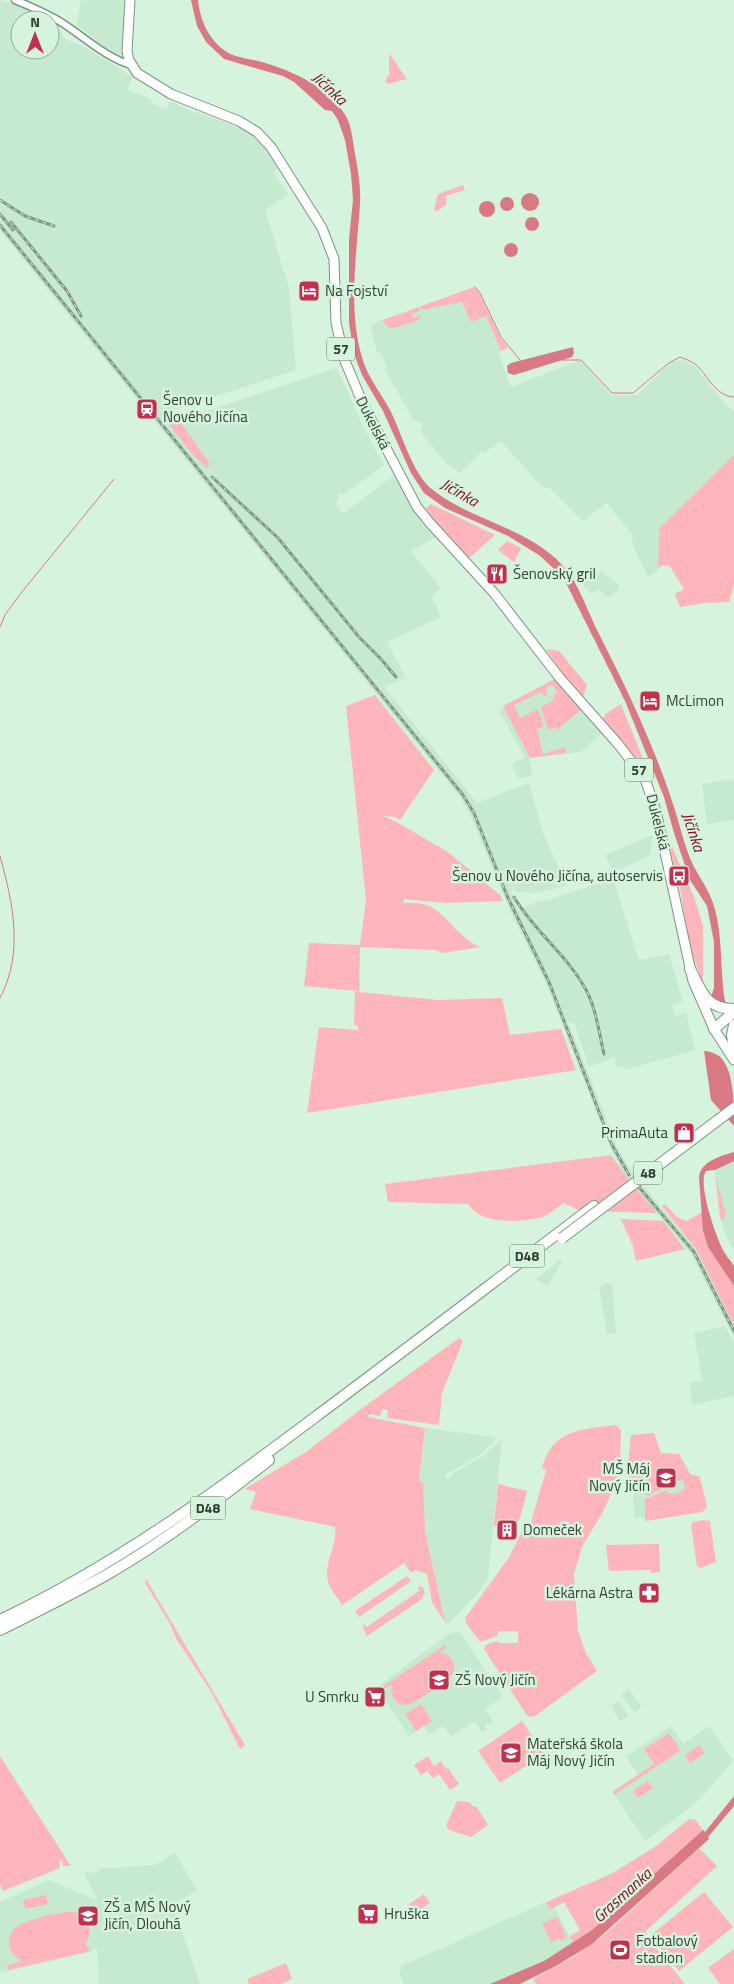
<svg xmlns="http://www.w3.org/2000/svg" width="734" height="1984" font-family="'Titillium Web',sans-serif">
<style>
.built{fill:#c6eacf}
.green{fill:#feb6bc}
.water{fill:#d97983}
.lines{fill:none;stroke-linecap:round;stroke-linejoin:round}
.stream{stroke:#d97983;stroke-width:1}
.minor-casing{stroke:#7a9581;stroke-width:9}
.major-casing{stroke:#7a9581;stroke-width:11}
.highway-casing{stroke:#7a9581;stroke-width:12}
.minor{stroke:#fff;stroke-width:6}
.major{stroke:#fff;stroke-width:9}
.highway{stroke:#fff;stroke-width:10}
.rail-casing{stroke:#819586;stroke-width:3}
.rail{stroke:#d6f3dd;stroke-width:1;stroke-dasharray:4;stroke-linecap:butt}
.highway-bridge-casing{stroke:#7a9581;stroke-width:12;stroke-linecap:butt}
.highway-bridge{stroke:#fff;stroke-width:10}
.labels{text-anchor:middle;stroke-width:5;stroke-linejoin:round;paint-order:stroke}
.shield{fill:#d6f3dd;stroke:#657669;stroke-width:1}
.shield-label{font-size:14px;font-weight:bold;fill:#344037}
.poi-label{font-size:15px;fill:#344037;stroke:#d6f3dd;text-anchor:start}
.street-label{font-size:15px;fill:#344037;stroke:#d6f3dd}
.water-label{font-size:16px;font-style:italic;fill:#860f2f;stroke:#d6f3dd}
</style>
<rect width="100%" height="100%" fill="#d6f3dd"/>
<g class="built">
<polygon points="0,0 11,3 48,20 20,20 20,50 50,50 50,21 57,25 66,40 81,45 133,77 127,89 152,100 151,103 167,109 170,101 197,114 198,112 214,118 251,133 264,147 278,167 273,173 289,194 265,210 289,288 296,370 168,412 160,411 191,453 205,466 210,464 179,420 337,368 365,430 384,465 343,495 341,493 337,496 339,499 335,503 343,514 394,475 423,524 436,537 411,551 441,588 432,596 441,617 387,642 406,678 385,686 385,688 477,803 529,783 543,833 567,885 538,893 516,892 513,885 511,893 519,911 533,903 547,900 613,879 639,960 669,954 683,1002 672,1006 675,1016 686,1013 695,1050 625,1070 624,1066 616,1068 615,1057 589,1067 575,1024 568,1021 619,1151 632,1172 697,1250 734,1324 734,1338 691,1254 626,1177 613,1154 546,983 512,915 470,815 460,797 0,231"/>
<polygon points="81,0 126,0 123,53 121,55 119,56 112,53 77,25"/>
<polygon points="450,296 461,299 486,316 501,351 499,353 511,387 580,360 611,395 637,395 672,362 683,360 696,368 728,407 734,412 734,585 729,602 704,603 680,607 675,594 684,589 669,565 665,566 663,564 658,568 659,570 648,577 631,541 633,536 607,503 583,521 550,488 542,487 501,441 483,454 481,452 460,473 447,464 426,439 420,430 423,426 421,423 414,421 391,380 385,369 387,366 381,353 377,353 371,327 374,323"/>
<polygon points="576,570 598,575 601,571 620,586 617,592 608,597 598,589 592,594 576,577 573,572"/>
<polygon points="555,679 603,733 580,752 529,758 532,776 517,778 512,763 524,758 524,756 499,711 504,708 503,706"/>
<polygon points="734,779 734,820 707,824 702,784"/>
<polygon points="653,835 649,856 614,872 605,855"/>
<polygon points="734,1161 734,1251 725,1233 719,1214 715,1170"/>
<polygon points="560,1260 563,1261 547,1286 536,1279"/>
<polygon points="604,1283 612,1283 616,1333 607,1334 599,1288"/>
<polygon points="725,1326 734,1342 734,1396 692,1405 690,1382 702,1381 694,1333"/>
<polygon points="425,1428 495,1437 495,1440 480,1455 446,1474 445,1478 449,1479 453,1473 482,1457 502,1439 488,1579 478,1593 447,1625 445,1622 425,1531 419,1482"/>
<polygon points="654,1433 661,1453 679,1454 690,1474 700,1477 707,1507 702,1512 645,1521 645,1518 634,1518 633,1478 627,1476 631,1435"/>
<polygon points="460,1632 503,1697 485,1709 494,1722 484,1725 487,1729 482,1732 475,1721 451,1736 443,1726 429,1735 424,1726 409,1736 377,1687 450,1633"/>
<polygon points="628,1689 642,1707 635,1713 621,1694"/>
<polygon points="619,1701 628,1716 620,1721 611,1706"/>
<polygon points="671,1726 683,1744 709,1726 733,1761 697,1802 645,1841 612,1791 638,1774 626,1756"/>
<polygon points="175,1853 197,1890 181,1900 177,1908 176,1914 200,1984 99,1984 97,1948 90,1952 0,1973 0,1902 49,1880 97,1900 84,1873 99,1872 98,1869 154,1865"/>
<polygon points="546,1902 550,1910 554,1907 573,1942 544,1961 490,1984 404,1984 400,1976 401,1966"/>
</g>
<g class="green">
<polygon points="389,53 407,79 388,84 385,81 389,74"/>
<polygon points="463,185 465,190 445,196 447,203 438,211 434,210 438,194"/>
<polygon points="474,287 479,293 500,337 508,348 501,351 486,316 471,322 461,300 461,302 422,310 421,307 419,308 419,311 412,314 414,318 421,315 419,320 395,328 387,327 383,320"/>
<polygon points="179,420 210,464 207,468 191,453 169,424"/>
<polygon points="734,455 734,585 729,602 704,603 680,607 675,594 684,589 669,565 665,566 664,564 658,568 659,536 661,534 658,530"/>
<polygon points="431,504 495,535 469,558 435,521 426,508"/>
<polygon points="507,541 521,548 514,562 498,550"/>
<polygon points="546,649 559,651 587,685 583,697 564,675"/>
<polygon points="555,679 582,709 557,730 556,727 548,730 541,707 554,700 554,694 557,692 553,685 546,688 548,694 544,696 541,692 514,705 520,718 538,709 544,727 537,729 543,754 565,747 566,753 530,758 503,706"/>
<path d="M375 695 434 770 400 820 395 817 383 816 395 821 448 852 501 896 503 901 446 903 403 899 404 903C412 903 423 902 431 907 450 917 456 936 480 947L443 953 435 950 360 947 359 992 438 1000 502 998 510 1035 561 1029 576 1070 307 1113 319 1027 358 1030V1026L354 1025 355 992 358 991 304 986 309 943 360 945 366 900 346 706Z"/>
<polygon points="621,704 651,779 649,779 641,766 603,721 605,714"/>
<polygon points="667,835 694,897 703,925 703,985 689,944 680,887 673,862"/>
<path d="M611 1155 628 1179 657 1213 580 1211 564 1203C556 1208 548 1216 539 1218 518 1222 482 1225 468 1204L388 1202 385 1184Z"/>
<polygon points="715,1175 726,1215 721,1221"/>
<polygon points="665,1204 677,1217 686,1221 703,1212 703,1231 708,1247 734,1286 734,1326 696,1249 662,1206"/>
<polygon points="621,1219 663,1221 685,1249 636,1261 633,1246"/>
<path d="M459 1338 463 1341 442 1393 439 1425 387 1418 388 1410 382 1409 380 1416 369 1414 368 1417 425 1428 419 1481 423 1482 425 1531 445 1622 432 1602 427 1574 415 1570 411 1573 404 1563 342 1605C338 1597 330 1590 328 1581 323 1563 338 1545 335 1527L250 1509 256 1492 245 1489 246 1488 306 1452 357 1412Z"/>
<path d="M616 1425 622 1431H621L620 1466 615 1485 603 1512 582 1547 574 1574 578 1631 586 1653 597 1671 535 1716 530 1717 526 1714 484 1649 486 1645 496 1641 499 1643H518V1631H498L497 1636 480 1642 466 1623 465 1618 508 1559 525 1526 531 1522 546 1470 542 1468C552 1430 581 1429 616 1425Z"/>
<polygon points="654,1433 661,1453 679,1454 690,1474 700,1477 707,1507 702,1512 645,1521 645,1498 649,1498 666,1490 667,1493 676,1494 685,1488 683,1480 672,1482 670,1478 664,1480 664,1488 649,1495 645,1495 644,1478 633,1478 627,1476 631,1435"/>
<polygon points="498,1484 527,1491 521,1515 517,1524 494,1526"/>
<polygon points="703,1520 710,1521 716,1562 701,1568 697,1566 691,1525 693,1522"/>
<polygon points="659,1544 660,1572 650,1573 651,1570 609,1571 606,1545"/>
<polygon points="407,1576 411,1581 359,1617 355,1611"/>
<polygon points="146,1579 245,1745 241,1749 239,1747 212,1693 177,1640 169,1622 145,1583"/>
<polygon points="420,1586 423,1588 425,1593 419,1601 367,1636 363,1628 364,1624 367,1627 420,1590 418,1587"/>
<path d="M445 1645 447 1647 439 1653 448 1655C465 1672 445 1682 432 1691 424 1696 416 1702 407 1705 395 1705 389 1696 392 1684L383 1690 382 1687Z"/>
<polygon points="421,1704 432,1721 416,1731 405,1714"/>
<polygon points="522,1721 544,1754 500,1783 478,1751"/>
<polygon points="669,1733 681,1750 614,1795 613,1792 654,1764 644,1749"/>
<polygon points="700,1745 705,1753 690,1763 685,1755"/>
<polygon points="0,1756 71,1866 63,1866 62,1859 59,1862 60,1868 3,1891 0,1885"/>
<polygon points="428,1756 434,1766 441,1761 446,1769 448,1768 459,1784 450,1790 439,1774 433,1778 427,1771 421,1775 414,1765"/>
<polygon points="648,1781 653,1788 638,1798 633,1791"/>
<polygon points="457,1801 470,1802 473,1807 476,1806 488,1825 471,1837 449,1830 446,1825"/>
<polygon points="689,1819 696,1820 703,1830 618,1907 612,1913 610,1912 610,1914 592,1930 573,1942 570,1936 580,1930 564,1902 550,1910 546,1902 613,1873 656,1846"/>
<polygon points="699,1848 717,1866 646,1931 647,1937 685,1984 536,1984 533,1979 573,1957 604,1935"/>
<polygon points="704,1892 733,1927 679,1971 650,1936"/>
<polygon points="424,1894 430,1903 415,1913 409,1904"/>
<polygon points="46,1895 48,1904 25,1909 23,1900"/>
<path d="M65 1912C85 1910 96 1929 85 1946H88L90 1951 8 1970 7 1965 21 1961C14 1956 9 1951 9 1942 8 1920 48 1916 65 1912Z"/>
<polygon points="557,1917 567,1937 561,1941 559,1938 551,1942 542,1923"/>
<polygon points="734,1949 734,1984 720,1984 708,1968"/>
<polygon points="286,1963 292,1979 281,1984 249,1984 247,1979"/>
</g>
<g class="water">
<path d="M191 0H198C200 20 209 41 227 52 236 58 251 59 262 62 293 71 331 88 347 118 352 129 353 143 355 154 358 170 361 187 360 203 357 255 345 323 368 373 374 385 383 397 390 410 402 433 412 474 433 490 474 523 535 528 568 572 579 586 590 616 598 632 625 685 651 739 670 795 677 814 681 834 688 853 694 871 707 885 713 903 724 936 719 972 726 1006L711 997 714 988V942L707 906 690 880 674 833 664 797 625 701 563 577 539 555 508 536 445 508 424 493 411 473 383 411 362 375 354 354 349 323V239L353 200 351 174 345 140 338 120 332 111 325 110 294 82 283 76 224 59 206 42 197 26Z"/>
<circle cx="530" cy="202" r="9"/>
<circle cx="507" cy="204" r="7"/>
<circle cx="487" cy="209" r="8"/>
<circle cx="532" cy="224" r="7"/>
<circle cx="511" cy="250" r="7"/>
<polygon points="573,347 574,353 572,357 514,375 508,373 507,366 511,363"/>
<path d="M704 1051C710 1051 714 1053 719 1056 734 1068 734 1104 734 1126L711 1100Z"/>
<path d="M734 1152V1161L715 1170 706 1171C697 1183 716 1236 723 1250 726 1256 731 1261 734 1266 734 1272 734 1280 734 1286L708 1247 703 1231 699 1177C701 1161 721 1156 734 1152Z"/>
<polygon points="734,1796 734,1806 708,1837 709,1839 592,1944 556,1966 520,1984 490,1984 544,1961 592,1930 703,1830 705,1832"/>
</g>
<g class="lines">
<g class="stream">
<polyline points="475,287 480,293 501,337 520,360"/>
<path d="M562 360H581L612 393H633L669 363 680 357C685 359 691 361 695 364 707 374 716 397 734 397"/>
<polyline points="0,627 5,615 21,593 114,479"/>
<path d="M0 856C13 903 24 953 0 998"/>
</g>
<g class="minor-casing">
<path id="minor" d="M15 0C32 7 49 14 64 24 85 38 107 58 131 65"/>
</g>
<g class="major-casing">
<polyline id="major" points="130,0 127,51 129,60 137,73 171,94 239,121 257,132 271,147 322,228 334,259 336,323 345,361 363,404 417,507 430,523 494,593 559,677 618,744 645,779 656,811 693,981 714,1029 734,1060"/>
</g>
<g class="highway-casing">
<g id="highway">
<path d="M690 969C702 991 705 1009 734 1009"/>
<polyline points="734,1025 732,1035 734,1049"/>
<polyline points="714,1029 734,1012"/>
<path d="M0 1620C114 1566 213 1494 314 1418 408 1348 500 1277 594 1206"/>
<path d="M0 1630C36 1612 73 1594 108 1574 165 1541 217 1501 269 1460"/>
</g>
</g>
<use href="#minor" class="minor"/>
<use href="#major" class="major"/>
<use href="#highway" class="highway"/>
<g class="rail-casing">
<g id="rail">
<polyline points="0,200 25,216 54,226"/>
<polyline points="0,214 13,230"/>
<polyline points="11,222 67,291 81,316"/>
<polyline points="0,225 463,795 474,813 508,898 549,982 611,1143 629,1175"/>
<polyline points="212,477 278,538 359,637 380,658 396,677"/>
<path d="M514 897C533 930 566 954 585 988 596 1007 599 1033 604 1054"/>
<polyline points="638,1186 694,1252 734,1331"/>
</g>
</g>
<use href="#rail" class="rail"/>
<g class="highway-bridge-casing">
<polyline id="highway-bridge" points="562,1238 734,1108"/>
</g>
<use href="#highway-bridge" class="highway-bridge"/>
</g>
<defs>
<g id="hotel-square" transform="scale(1.125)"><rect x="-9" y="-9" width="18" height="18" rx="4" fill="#c1314f" stroke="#d6f3dd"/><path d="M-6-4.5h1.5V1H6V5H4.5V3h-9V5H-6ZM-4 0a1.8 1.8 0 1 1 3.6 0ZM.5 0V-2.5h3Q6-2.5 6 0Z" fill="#fff"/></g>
<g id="station-square" transform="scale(1.125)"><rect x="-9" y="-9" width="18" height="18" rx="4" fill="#c1314f" stroke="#d6f3dd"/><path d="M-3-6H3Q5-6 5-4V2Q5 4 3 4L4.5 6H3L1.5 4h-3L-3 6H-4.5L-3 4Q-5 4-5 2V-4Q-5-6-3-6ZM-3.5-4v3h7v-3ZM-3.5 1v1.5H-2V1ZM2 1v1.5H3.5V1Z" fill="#fff"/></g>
<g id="restaurant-square" transform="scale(1.125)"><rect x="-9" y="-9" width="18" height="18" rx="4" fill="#c1314f" stroke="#d6f3dd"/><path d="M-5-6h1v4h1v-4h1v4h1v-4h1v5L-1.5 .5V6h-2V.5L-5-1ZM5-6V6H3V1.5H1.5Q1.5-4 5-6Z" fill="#fff"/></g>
<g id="bus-square" transform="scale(1.125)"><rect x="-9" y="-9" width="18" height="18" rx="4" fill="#c1314f" stroke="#d6f3dd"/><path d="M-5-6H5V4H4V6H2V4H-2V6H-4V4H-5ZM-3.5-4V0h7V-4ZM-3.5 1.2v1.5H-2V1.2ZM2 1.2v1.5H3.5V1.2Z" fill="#fff"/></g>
<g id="shop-square" transform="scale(1.125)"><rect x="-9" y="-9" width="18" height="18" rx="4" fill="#c1314f" stroke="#d6f3dd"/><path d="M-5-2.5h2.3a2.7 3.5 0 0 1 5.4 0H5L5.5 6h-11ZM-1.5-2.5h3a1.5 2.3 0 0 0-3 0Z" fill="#fff"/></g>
<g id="school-square" transform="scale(1.125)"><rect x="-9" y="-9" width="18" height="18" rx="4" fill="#c1314f" stroke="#d6f3dd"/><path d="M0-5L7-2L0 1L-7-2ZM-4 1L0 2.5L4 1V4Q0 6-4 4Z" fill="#fff"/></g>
<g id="building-square" transform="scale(1.125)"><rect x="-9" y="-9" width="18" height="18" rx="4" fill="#c1314f" stroke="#d6f3dd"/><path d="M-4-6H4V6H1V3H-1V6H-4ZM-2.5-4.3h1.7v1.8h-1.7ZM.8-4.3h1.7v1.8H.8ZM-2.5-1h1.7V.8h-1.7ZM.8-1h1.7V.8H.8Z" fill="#fff"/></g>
<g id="pharmacy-square" transform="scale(1.125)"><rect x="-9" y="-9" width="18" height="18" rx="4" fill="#c1314f" stroke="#d6f3dd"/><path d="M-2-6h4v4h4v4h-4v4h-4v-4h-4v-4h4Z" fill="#fff"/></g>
<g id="supermarket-square" transform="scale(1.125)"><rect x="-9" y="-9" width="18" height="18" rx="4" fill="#c1314f" stroke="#d6f3dd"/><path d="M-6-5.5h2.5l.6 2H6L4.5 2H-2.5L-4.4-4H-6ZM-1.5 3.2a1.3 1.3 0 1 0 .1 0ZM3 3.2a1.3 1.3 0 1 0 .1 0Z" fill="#fff"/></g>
<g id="stadium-square" transform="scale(1.125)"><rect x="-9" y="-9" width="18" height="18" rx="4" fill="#c1314f" stroke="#d6f3dd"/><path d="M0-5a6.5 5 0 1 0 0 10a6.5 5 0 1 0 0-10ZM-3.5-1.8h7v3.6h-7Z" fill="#fff"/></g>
</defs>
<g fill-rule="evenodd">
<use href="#hotel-square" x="309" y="291"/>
<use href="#station-square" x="147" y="409"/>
<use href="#restaurant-square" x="497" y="574"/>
<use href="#hotel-square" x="650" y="701"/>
<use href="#bus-square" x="679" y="876"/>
<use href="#shop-square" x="684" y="1133"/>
<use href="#school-square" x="666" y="1478"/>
<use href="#building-square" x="507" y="1530"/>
<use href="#pharmacy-square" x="649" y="1593"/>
<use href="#school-square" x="439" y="1680"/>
<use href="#supermarket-square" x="375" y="1697"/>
<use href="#school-square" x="511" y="1753"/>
<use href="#supermarket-square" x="368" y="1914"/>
<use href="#school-square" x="88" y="1916"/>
<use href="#stadium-square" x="620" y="1950"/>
</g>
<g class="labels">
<g class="shield">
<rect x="327" y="337.5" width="28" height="23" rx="4"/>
<rect x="625" y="758.5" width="28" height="23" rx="4"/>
<rect x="634" y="1161.5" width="28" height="23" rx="4"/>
<rect x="509.5" y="1244.5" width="35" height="23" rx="4"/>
<rect x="190.5" y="1496.5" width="35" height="23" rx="4"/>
</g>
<g class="shield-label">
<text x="341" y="354">57</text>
<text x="639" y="775">57</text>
<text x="648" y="1178">48</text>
<text x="527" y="1261">D48</text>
<text x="208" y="1513">D48</text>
</g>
<g class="poi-label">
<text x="325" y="296">Na Fojství</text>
<text x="163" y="405">Šenov u<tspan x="163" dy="17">Nového Jičína</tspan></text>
<text x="513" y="579">Šenovský gril</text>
<text x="666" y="706">McLimon</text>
<text x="663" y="881" text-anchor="end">Šenov u Nového Jičína, autoservis</text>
<text x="668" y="1138" text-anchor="end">PrimaAuta</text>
<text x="650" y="1474" text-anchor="end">MŠ Máj<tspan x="650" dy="17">Nový Jičín</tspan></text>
<text x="523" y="1535">Domeček</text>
<text x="633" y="1598" text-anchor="end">Lékárna Astra</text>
<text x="455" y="1685">ZŠ Nový Jičín</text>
<text x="359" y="1702" text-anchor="end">U Smrku</text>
<text x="527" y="1749">Mateřská škola<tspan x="527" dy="17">Máj Nový Jičín</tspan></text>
<text x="104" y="1912">ZŠ a MŠ Nový<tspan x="104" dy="17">Jičín, Dlouhá</tspan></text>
<text x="384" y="1919">Hruška</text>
<text x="636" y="1946">Fotbalový<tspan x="636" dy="17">stadion</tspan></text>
</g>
<g class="street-label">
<text transform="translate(373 423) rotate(63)" y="5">Dukelská</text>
<text transform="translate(658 822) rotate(76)" y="5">Dukelská</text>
</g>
<g class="water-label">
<text transform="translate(330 88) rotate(43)" y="6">Jičínka</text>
<text transform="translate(460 492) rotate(30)" y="6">Jičínka</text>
<text transform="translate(694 832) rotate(72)" y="6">Jičínka</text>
<text transform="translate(622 1895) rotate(-42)" y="6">Grasmanka</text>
</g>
</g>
<g transform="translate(35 35)"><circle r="24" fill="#d6f3dd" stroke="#95ab9b"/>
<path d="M0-4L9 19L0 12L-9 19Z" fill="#c1314f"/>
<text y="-8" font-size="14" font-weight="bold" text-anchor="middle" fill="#344037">N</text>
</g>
</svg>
